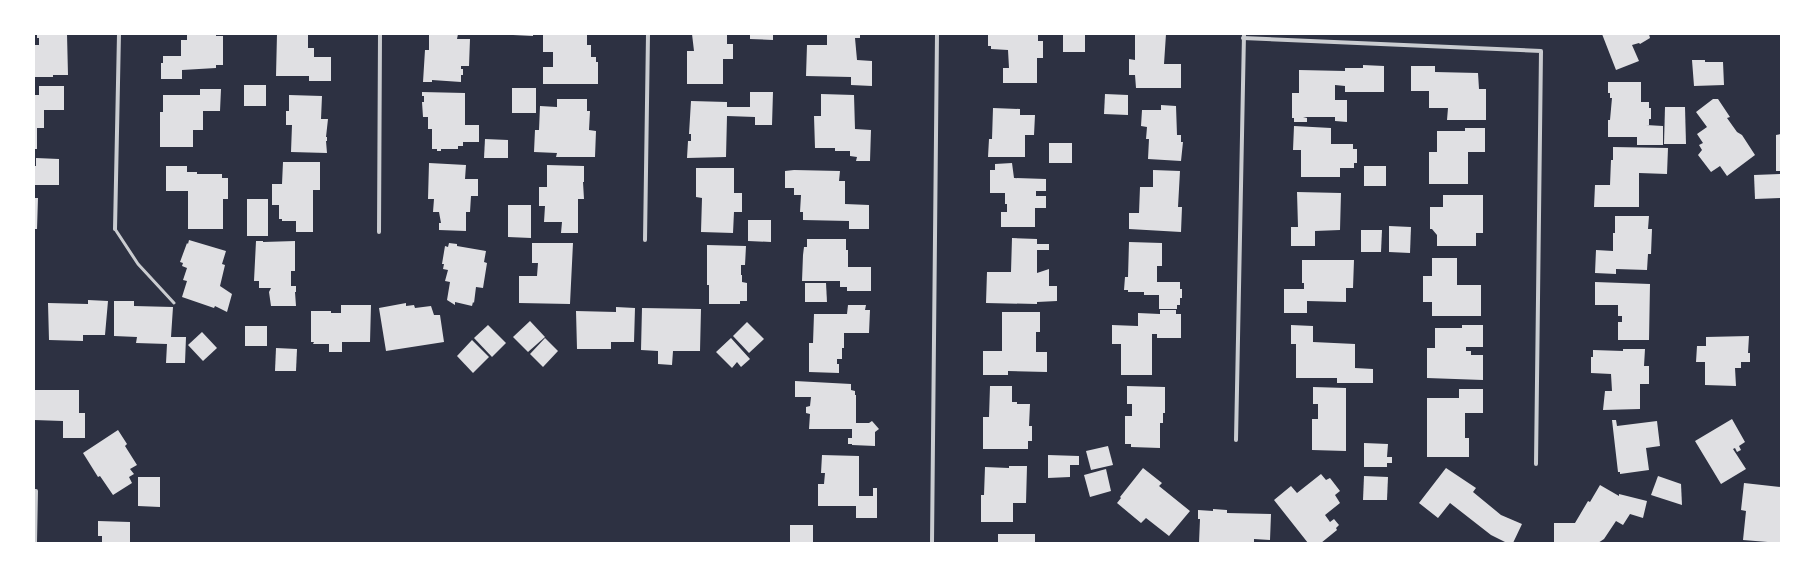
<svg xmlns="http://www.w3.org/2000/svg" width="1815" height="577" font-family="Helvetica,sans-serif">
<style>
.building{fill:#e0e0e3}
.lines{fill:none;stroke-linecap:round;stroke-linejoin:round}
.service{stroke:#caccd0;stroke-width:3}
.minor{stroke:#caccd0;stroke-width:4}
</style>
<rect width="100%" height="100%" fill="#2d3142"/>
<g class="building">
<polygon points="37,34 67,34 68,75 53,75 53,77 34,77 34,45 39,45 39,38 37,38"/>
<polygon points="187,34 216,34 216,36 223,36 223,65 216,65 216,68 182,70 182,79 161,79 161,63 163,63 163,56 181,56 181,40 187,40"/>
<polygon points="277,34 308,34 308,48 314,48 314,57 331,57 331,81 309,81 309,76 276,76"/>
<polygon points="429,34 458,34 457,39 470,39 469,66 461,66 461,69 463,69 463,75 461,75 461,82 432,80 432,82 423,82 425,50 429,50"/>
<polygon points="513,34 533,34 533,36 513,35"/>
<polygon points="543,34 587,34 587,45 591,45 591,57 596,57 596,62 598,62 598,84 543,84 543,67 553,67 553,52 543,52"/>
<polygon points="692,34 727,34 727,44 733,44 733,59 723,59 723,84 687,84 687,51 694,51"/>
<polygon points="750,34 773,34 773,40 750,39"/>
<polygon points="827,34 860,34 860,38 855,38 857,60 872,61 872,86 851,85 851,77 806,76 807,45 827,45"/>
<polygon points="992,34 1038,34 1038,41 1043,41 1043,58 1037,58 1037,83 1003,83 1003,68 1009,68 1008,50 991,49 991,46 988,46 988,35"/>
<rect x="1063" y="34" width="22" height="18"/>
<polygon points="1135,34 1166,34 1164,64 1181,64 1181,88 1136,88 1135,75 1129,75 1129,59 1135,60"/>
<polygon points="1602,34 1649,34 1650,38 1640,44 1639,43 1632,45 1639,61 1616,70"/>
<polygon points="1692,60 1705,60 1705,62 1723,62 1724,85 1694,86"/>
<polygon points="1363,65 1384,66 1384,92 1345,92 1345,86 1335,85 1335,100 1347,100 1347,122 1335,121 1335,117 1303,117 1307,118 1307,122 1294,122 1294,118 1292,118 1292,93 1299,93 1299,70 1345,71 1345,68 1363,68"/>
<polygon points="1411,66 1435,66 1435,72 1478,73 1479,89 1486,89 1486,120 1447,120 1448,108 1429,108 1429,91 1411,91"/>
<polygon points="1608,82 1641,82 1641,102 1649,102 1649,108 1651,108 1651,119 1649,119 1649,125 1646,125 1663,126 1663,145 1637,145 1637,137 1608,137 1608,120 1610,120 1612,98 1610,98 1610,93 1608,93"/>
<rect x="244" y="85" width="22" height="21"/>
<polygon points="39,86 64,86 64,110 44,110 44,128 37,128 37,149 34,149 34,95 39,95"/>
<rect x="512" y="88" width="24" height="25"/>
<polygon points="200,89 221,89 220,111 203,111 203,130 193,130 193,147 160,147 160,112 163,112 163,95 200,95"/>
<polygon points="422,92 465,93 465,125 479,125 479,142 463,142 463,146 458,146 458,149 441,149 441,151 437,151 437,149 432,149 432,129 428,129 428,117 423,117 422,102 424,102 424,96 422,96"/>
<polygon points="750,92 773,92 772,125 755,125 755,117 727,116 726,157 687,158 688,141 691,141 691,134 689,134 691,101 727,102 727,107 750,107"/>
<polygon points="821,94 854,95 855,129 871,130 870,161 856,161 857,157 850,156 850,151 835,151 835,148 815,148 814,116 821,116"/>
<polygon points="1105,94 1128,95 1128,115 1104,114"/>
<polygon points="289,95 322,96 321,119 328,119 326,137 327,137 327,141 326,141 327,153 291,152 292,125 286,125 286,111 289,111"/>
<polygon points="557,99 587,99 587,111 590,111 589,130 596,131 595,157 556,157 557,153 534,152 535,130 539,130 540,106 557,107"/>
<polygon points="1713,99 1718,99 1730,117 1727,118 1737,132 1742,135 1755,155 1727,176 1720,166 1711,172 1698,155 1702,150 1699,145 1703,143 1697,134 1707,127 1696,112"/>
<polygon points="1161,105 1176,106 1177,135 1181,135 1181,142 1183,142 1181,161 1148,159 1149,139 1146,139 1147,127 1141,126 1142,110 1161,110"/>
<polygon points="1665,107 1685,107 1686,144 1664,144"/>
<polygon points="993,108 1020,109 1020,115 1035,115 1034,135 1025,135 1025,157 988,157 989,139 992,139"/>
<polygon points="1294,126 1331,128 1331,144 1353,144 1353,149 1357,149 1357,163 1354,163 1354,168 1340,168 1340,177 1301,177 1301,150 1293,150"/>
<polygon points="1465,128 1485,128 1485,152 1468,152 1468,184 1429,184 1429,152 1437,152 1437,131 1465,131"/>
<polygon points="1781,134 1781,171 1776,171 1776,135"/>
<polygon points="485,139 508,140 508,158 484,158"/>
<rect x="1049" y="143" width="23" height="20"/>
<polygon points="1613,147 1668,148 1667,174 1639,173 1639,207 1594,207 1595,185 1610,185 1611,160 1613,160"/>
<polygon points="36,158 59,159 59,185 34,185 34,166 36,166"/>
<polygon points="283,162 320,162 320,190 313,190 313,232 296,232 296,221 282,221 282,219 279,219 279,205 272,205 272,184 282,184"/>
<polygon points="429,163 466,165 465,179 478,179 478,196 471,196 470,212 466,212 466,231 439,230 439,223 441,223 439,212 433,212 434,199 428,199"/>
<polygon points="1012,163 1014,178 1046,179 1046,191 1036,191 1036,196 1046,196 1046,208 1035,208 1035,227 1001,227 1001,212 1007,212 1007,204 1005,204 1005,193 990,193 990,170 995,170 995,164"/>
<polygon points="547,165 584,166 584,182 583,182 584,199 578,199 578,233 561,233 562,222 544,222 545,206 539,206 539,187 547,187"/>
<polygon points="166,166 187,166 187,172 197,172 197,174 222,174 222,178 228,178 228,199 223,199 223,229 188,229 188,191 166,191"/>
<rect x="1364" y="166" width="22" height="20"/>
<polygon points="696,168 734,168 734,193 742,193 742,212 734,212 733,233 701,232 702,198 696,197"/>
<polygon points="794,170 840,171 839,181 845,181 845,204 869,205 869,229 849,229 849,221 803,220 803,212 800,212 801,195 794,195 794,188 785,188 785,171"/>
<polygon points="1153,170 1180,171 1178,207 1182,207 1181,232 1129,229 1129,213 1139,213 1140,187 1153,187"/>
<polygon points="1781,174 1781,198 1755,199 1754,175"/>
<polygon points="1297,192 1341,193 1340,230 1315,231 1315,246 1291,246 1291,227 1298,227"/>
<polygon points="1443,195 1483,195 1483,233 1476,233 1476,246 1437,246 1437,235 1432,229 1430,229 1430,207 1443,207"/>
<polygon points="34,198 38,198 37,229 34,229"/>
<rect x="247" y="199" width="21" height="37"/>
<polygon points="508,205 531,205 531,238 508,237"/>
<polygon points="1615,216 1649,216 1648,229 1652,229 1651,254 1648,254 1647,270 1616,269 1616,274 1595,273 1596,250 1613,251 1613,233 1615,233"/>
<polygon points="748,220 771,220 771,242 748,241"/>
<polygon points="1389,226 1411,227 1410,253 1389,252"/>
<polygon points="1361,230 1382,230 1381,252 1361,252"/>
<polygon points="1012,238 1037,239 1037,244 1049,244 1049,250 1037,250 1037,273 1049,269 1049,286 1057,286 1057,301 1037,302 1037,304 986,303 987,272 1011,272"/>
<polygon points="807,239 846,239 846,250 848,250 848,267 871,267 871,291 847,291 847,287 840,287 840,281 802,281 803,255 804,247 807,247"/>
<polygon points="189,240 226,251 222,264 225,265 220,286 232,294 227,312 215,306 214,308 182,297 187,281 183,280 187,268 182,266 183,263 180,262 187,243 188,244"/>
<polygon points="256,241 263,241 263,242 295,241 295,271 291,271 291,286 296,286 296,292 295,292 296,306 271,306 269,292 271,288 259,288 259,281 254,281"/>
<polygon points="1129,242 1162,243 1162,266 1157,266 1157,282 1180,282 1180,289 1182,289 1182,298 1180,298 1180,305 1177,305 1177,309 1159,309 1159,295 1144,295 1144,292 1128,292 1128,290 1124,290 1125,277 1128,277"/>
<polygon points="449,243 457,244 457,246 486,251 484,262 487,263 483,288 476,287 474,303 473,302 472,306 455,302 455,305 447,300 450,282 445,281 448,270 443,269 444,264 442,264 445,246 448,247"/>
<polygon points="532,243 573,243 570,304 519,303 519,276 537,276 538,263 532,263"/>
<polygon points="707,245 746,246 745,265 741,265 741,275 742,275 742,282 747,283 747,301 740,301 740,304 709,304 709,285 707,285"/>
<polygon points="1432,258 1457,258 1457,285 1481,285 1481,316 1432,316 1432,302 1423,302 1423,276 1432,276"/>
<polygon points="1302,260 1354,260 1353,288 1346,288 1346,302 1307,301 1307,313 1284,313 1284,289 1304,289 1304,283 1302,283"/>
<polygon points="1595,282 1650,284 1649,340 1618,340 1618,322 1622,322 1622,316 1618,316 1618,305 1595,305"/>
<polygon points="805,283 826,283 827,302 805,302"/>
<polygon points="88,300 108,301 105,335 83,335 83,341 49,340 48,303 88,304"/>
<polygon points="114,301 134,301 134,306 173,307 171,337 186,337 185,363 166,363 167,344 136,343 137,337 114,336"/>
<polygon points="406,303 406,306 414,305 415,308 431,306 434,315 440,315 444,342 386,351 379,308"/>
<polygon points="341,305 371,305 370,342 342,342 342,352 329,352 329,344 313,344 314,342 311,342 311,311 331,311 331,313 341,313"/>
<polygon points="848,305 866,305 865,310 870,310 869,333 844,333 844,348 842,348 842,359 837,359 837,364 839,364 839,373 809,372 809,343 813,343 814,314 847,314"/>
<polygon points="616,307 635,308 634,342 611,342 611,349 577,349 576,311 616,312"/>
<polygon points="642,308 701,309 700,351 673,351 672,365 658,364 658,351 641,350"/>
<polygon points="1160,310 1176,310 1176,314 1181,314 1181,338 1157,338 1157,334 1152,334 1152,375 1121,375 1121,344 1112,344 1112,325 1138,326 1138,313 1160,314"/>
<polygon points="1002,312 1040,312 1040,332 1036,332 1036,352 1047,352 1047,372 1008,371 1008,375 983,375 983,351 1002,351"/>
<polygon points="530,321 545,337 528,352 513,337"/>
<polygon points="747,322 764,339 749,353 733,336"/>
<polygon points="488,325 506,343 492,357 474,338"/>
<polygon points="1291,325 1313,326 1313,342 1355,344 1355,368 1373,369 1373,383 1337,383 1337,378 1296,378 1296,344 1291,344"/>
<polygon points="1462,325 1483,325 1483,347 1466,347 1466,351 1471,351 1471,355 1483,355 1483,380 1427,378 1427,348 1435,348 1435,328 1462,328"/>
<rect x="245" y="326" width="22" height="20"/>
<polygon points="202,332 217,348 203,361 188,345"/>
<polygon points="1749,336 1748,353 1750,353 1750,362 1741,362 1741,368 1735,368 1736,386 1705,385 1705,362 1696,362 1697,346 1706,346 1706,337"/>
<polygon points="545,338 558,351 543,367 530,354"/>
<polygon points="731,338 750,359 741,367 737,362 732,368 716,352"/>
<polygon points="472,340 489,357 473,373 457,356"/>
<polygon points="276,348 297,349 296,371 275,371"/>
<polygon points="1623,349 1645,349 1644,366 1649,366 1649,384 1640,384 1640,409 1603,410 1605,391 1612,391 1611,374 1591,373 1591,357 1593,357 1593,350 1623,351"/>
<polygon points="795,381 851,384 851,390 855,391 855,395 856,395 856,423 869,423 872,421 879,429 875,432 875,446 852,445 852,444 848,444 848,438 852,438 852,429 809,429 810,414 806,413 806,407 810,406 811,397 795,397"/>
<polygon points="990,386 1012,386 1012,402 1017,402 1017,404 1030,404 1029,426 1032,426 1032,441 1028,441 1028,449 983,449 983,417 989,417"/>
<polygon points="1127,386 1165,387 1165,413 1163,413 1163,423 1160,423 1160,448 1131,447 1131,444 1125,444 1125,416 1132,416 1132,404 1127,404"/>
<polygon points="1313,387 1346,388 1346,451 1312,450 1312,419 1318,419 1318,404 1313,404"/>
<polygon points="1459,389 1483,389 1483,413 1465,413 1465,438 1469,438 1469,457 1427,457 1427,398 1459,398"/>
<polygon points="34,390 79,390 79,413 85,413 85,438 63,438 63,421 34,420"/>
<polygon points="1732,419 1745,442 1739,446 1741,450 1737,452 1735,448 1733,449 1746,469 1721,484 1695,441"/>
<polygon points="1612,420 1616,420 1617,426 1657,421 1660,446 1646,448 1649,470 1620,474 1620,472 1618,472"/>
<polygon points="118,430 127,444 125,446 137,465 130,469 134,474 129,477 132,483 113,495 100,476 98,477 83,453"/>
<polygon points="1364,443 1388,444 1387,457 1392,457 1392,463 1387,463 1387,467 1364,467"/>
<polygon points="1108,446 1113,465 1091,470 1086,451"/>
<polygon points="822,455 859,456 859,496 873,496 873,488 877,488 877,518 856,518 856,506 818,506 818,484 824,484 825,473 821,473"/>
<polygon points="1048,455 1079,456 1079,465 1070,465 1070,477 1048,478"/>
<polygon points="1009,466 1027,466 1026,503 1013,503 1013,522 981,522 981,495 984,495 985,467 1009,468"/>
<polygon points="1143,468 1162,483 1159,486 1190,511 1169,536 1146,518 1141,523 1117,503 1121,498 1120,497"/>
<polygon points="1446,468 1476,488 1473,492 1501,515 1522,524 1513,543 1507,543 1491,535 1450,503 1438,518 1419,503"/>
<polygon points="1106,469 1111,491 1090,497 1084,475"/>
<polygon points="1321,474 1326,480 1330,478 1340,491 1335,495 1340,503 1325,515 1330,522 1334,519 1339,525 1336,528 1337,530 1321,543 1308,543 1274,500 1291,486 1297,493"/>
<polygon points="1364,476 1388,477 1387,500 1363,500"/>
<polygon points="1658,476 1681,484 1682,505 1651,495"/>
<polygon points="138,477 160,477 160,507 138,506"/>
<polygon points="1744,483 1781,487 1781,543 1743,540 1746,511 1741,510"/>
<polygon points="1600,485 1619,496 1619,494 1647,501 1643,518 1630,514 1623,525 1616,521 1604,539 1598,543 1554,543 1554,523 1575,523 1588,501 1590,502"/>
<polygon points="1213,509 1227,510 1227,513 1271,514 1270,540 1254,539 1254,543 1199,543 1200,519 1198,519 1198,510 1213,511"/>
<polygon points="98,521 130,522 130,543 102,543 102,536 98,536"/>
<rect x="790" y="525" width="23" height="18"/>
<rect x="998" y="534" width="37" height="9"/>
</g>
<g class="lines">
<polyline class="service" points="115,229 138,264 174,303"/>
<g class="minor">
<polyline points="1243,38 1541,51 1536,464"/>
<polyline points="115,229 119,34"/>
<polyline points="379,232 380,34"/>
<polyline points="645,240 648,34"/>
<polyline points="1236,440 1244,34"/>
<polyline points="34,491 36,491 35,543"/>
<polyline points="932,543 937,34"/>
</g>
</g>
<rect width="1815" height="577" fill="none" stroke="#ffffff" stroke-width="70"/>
</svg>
